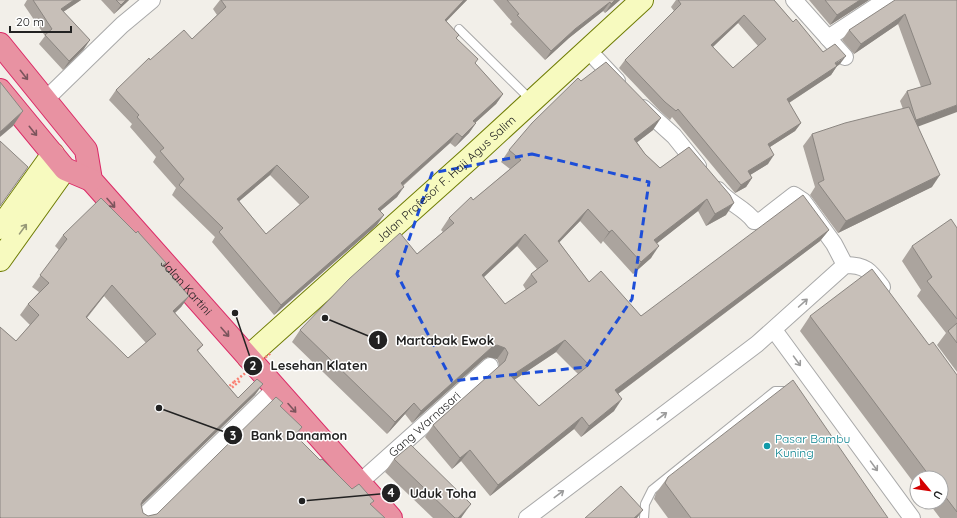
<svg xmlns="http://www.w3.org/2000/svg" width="957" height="518" font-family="Quicksand,sans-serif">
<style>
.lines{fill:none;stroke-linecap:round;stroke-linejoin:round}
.lane-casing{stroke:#a9a9a9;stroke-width:10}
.street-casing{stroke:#a9a9a9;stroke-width:18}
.secondary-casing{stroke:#707d05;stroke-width:24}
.highway-casing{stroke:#dc2a67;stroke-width:24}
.path{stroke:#fa8072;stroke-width:2.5;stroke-dasharray:2 2;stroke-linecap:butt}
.lane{stroke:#fff;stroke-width:8}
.street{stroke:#fff;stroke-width:16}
.secondary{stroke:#f7fabf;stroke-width:22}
.highway{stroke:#e892a2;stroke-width:22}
.path-bridge{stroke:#fa8072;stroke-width:2.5;stroke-dasharray:2 2;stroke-linecap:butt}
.wall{fill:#aba49e;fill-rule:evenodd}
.shaded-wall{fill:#8b8681}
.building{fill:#c7bfb8;stroke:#8b8681;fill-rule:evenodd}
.oneway{stroke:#7b545c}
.oneway2{stroke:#979978}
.oneway3{stroke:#9c9c9c}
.marked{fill:none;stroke:#1d4ed8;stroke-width:3;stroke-dasharray:8 5;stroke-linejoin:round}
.culture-dot{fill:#0f9aa8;stroke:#fff;stroke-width:1.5}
.labels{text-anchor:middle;stroke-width:3;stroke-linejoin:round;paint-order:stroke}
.street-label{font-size:12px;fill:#222;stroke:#fff}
.culture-label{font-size:12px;fill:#0d838f;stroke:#fff;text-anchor:start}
.leader{fill:none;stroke:#222;stroke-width:1.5}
.callout-dot{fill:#222;stroke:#fff;stroke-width:1.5}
.mark-label{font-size:12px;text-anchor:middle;font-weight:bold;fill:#fff}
.callout-label{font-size:13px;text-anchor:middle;font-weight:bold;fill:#222;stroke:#fff;stroke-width:3;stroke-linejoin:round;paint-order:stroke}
</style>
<rect width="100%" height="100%" fill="#f2efe9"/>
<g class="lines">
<g class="lane-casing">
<g id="lane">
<polyline points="459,29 531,100"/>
<polyline points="644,518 645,504 652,490 775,391 784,391 788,395"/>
</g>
</g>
<g class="street-casing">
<g id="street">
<polyline points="794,0 845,57"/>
<polyline points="828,38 886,0"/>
<polyline points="588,50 617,81"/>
<polyline points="44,101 122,25 152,0"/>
<polyline points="643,108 674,136 698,166"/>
<path d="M718 190C728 203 745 208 754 221L762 220 794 195 803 201 834 244 845 265"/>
<polyline points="774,330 912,518"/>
<path id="s1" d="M359 483 490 366"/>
<polyline points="142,518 275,389"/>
<path d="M527 518 757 344 845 265C866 265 870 271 882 287"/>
</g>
</g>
<g class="secondary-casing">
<g id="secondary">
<polyline points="0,228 53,154"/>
<polyline points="0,260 65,169"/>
<path id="s2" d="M248 357 469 159 642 0"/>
</g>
</g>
<g class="highway-casing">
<g id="highway">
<path id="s3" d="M0 44 86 150 91 180 391 518"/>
<polyline points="0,90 65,169 91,180"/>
</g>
</g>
<polyline class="path" points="234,382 227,388 229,390 241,380"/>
<use href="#lane" class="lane"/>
<use href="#street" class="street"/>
<use href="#secondary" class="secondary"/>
<use href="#highway" class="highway"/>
<polyline class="path-bridge" points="234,382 271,353"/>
</g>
<g class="wall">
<polygon points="27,0 81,0 63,12 84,49 63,70 39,44 45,36 24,5"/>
<polygon points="101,0 129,0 114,14"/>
<path d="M220 0H467L446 21 459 35 456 39 475 63 503 94 496 104 475 123H476L469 133 455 147 450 143 403 186 397 197 380 211 377 225 274 315 212 242 215 237 172 195 176 188 153 162 156 157 130 127 132 124 109 100 116 90 150 60 192 39 217 15 213 9ZM270 175 300 205 266 234 239 201Z"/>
<polygon points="493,0 620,0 605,13 603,11 569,38 545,60 510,24 512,22"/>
<path d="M676 0H774L793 22 823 52 840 64 837 66 831 75 789 103 801 123 795 131 770 147 768 164 750 175 752 178 746 187 735 193 672 117 670 120 659 110 619 68 625 60 674 11 671 7ZM738 23 758 46 733 68 713 47Z"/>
<polygon points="809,0 869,0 830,25"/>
<polygon points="957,0 918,127 932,187 838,233 810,195 815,187 803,146 812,134 903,109 900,101 907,91 921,87 898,24 854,54 842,40 849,30"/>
<path d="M581 81 653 130 637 142 645 154 660 168 689 147 726 215 706 226 698 211 657 243 651 258 633 274 603 241 601 244 580 221 559 242 589 282 641 316 829 230 820 241 618 394 614 411 581 437 574 429 490 496 461 461 452 469 425 437 433 425 499 367V364L497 359 488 357 484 359 412 423 405 414 387 434 292 342 300 330 417 254 443 232 441 230 449 218 473 200 510 169 501 162 509 150ZM517 246 537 269 531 274 523 285 526 290 505 304 483 278ZM556 352 578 374 539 406 514 380Z"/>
<polygon points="957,228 957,372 937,345 946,333 917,296 921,290 902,261 912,246"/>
<path d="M136 233 166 263 163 266 189 296 181 307 175 313 203 345 198 351 238 398 255 395 141 506 143 513 148 516 157 514 283 403 280 407 302 427 296 436 320 460 352 489 385 518H0V327L16 341 30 325 20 315 28 304 39 292 32 287 59 250 55 246 63 235ZM104 296 146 343 128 358 87 318Z"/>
<polygon points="810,316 929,345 957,375 957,518 940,518 928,502 941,502 941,478 917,478 917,487 800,331"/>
<polygon points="394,459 462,516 461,518 433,518 385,472"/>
<polygon points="668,477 888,518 668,518 654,499 656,493"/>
</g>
<g class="shaded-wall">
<polygon points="74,0 81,0 54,18 61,9"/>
<polygon points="126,0 129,0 114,14 121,5"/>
<polygon points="464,0 467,0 438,30 445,20"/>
<polygon points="615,0 620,0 605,13 611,4"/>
<polygon points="860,0 869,0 830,25 837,15"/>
<polygon points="610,2 603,11 569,38 545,60 551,51 575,29"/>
<polygon points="905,14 898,24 854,54 861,44"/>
<polygon points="744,15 738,23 705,54 711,45"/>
<polygon points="90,40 84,49 63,70 69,61"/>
<polygon points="846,56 840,64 832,70 837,66 831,75 781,108 787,99"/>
<polygon points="503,94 496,104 466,131 473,121"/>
<polygon points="957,105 957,112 909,130 916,120"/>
<polygon points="23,111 13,126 0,137 0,132"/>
<polygon points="661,118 653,130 626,151 634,139"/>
<polygon points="476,123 469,133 455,147 462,137"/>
<polygon points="801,123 795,131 762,152 768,144"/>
<polygon points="457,133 450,143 394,193 401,183"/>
<polygon points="774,155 768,164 742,180 748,171"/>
<polygon points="277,165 270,175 230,209 237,199"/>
<polygon points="940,175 932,187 838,233 846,221"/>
<polygon points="752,178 746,187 735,193 741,185"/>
<polygon points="404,187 397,197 371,219 378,209"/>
<polygon points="707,199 698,211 646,252 654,240"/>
<polygon points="734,203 726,215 706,226 715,214"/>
<polygon points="588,209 580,221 550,252 558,241"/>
<polygon points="384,215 377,225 274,315 281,305"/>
<polygon points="612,230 603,241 601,244 609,232"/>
<polygon points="829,230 820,241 607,402 615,390"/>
<polygon points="525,234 517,246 473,287 482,275"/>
<polygon points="659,246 651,258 633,274 641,262"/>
<polygon points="112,285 104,296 78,328 86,317"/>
<polygon points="189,296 181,307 165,322 173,311"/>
<polygon points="565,340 556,352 502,388 511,376"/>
<polygon points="497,345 505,348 497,359 488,357 484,359 412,423 421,411 492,347"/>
<polygon points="263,384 255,395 135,511 143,500"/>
<polygon points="622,399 614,411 581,437 589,426"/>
<polygon points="414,403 405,414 387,434 395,422"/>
<polygon points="582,417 574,429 490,496 498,485"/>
<polygon points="470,450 461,461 452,469 460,458"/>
<polygon points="471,504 461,518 458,518"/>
<polygon points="643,510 637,518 634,518"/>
</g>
<g class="building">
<polygon points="33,0 74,0 61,9 90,40 69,61 45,35 52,29"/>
<polygon points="116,0 126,0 121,5"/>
<path d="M221 0H464L445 20 459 35 456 38 478 59 475 63 503 94 473 121 476 123 462 137 457 133 401 183 404 187 378 209 384 215 281 305 219 232 223 228 179 185 184 179 160 151 164 148 137 117 139 115 116 90 149 58 150 60 184 30 192 39 226 7ZM277 165 309 197 266 234 237 199Z"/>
<polygon points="507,0 615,0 611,4 610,2 575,29 551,51 517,15 519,14"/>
<path d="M678 0H774L793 22 796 19 823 52 835 44 846 56 835 63 837 66 787 99 801 123 768 144 774 155 748 171 752 178 741 185 678 109 676 111 665 102 625 60 681 4ZM744 15 766 39 733 68 711 45Z"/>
<polygon points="825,0 860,0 837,15"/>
<polygon points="895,0 957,0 957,105 916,120 907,91 931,84 905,14 861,44 849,30"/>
<path d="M606 62 661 118 634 139 645 154 660 168 689 147 730 195 734 203 715 214 707 199 654 240 659 246 641 262 612 230 609 232 588 209 558 241 589 282 601 271 641 316 803 195 829 230 615 390 622 399 589 426 582 417 498 485 470 450 460 458 433 425 505 361 508 353 505 348 497 345 492 347 421 411 414 403 395 422 300 330 349 279 400 233 417 254 454 223 449 218 471 197 473 200 521 160 509 150 532 123 578 78 581 81ZM525 234 548 261 531 274 537 282 505 304 482 275ZM565 340 589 365 539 406 511 376Z"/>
<polygon points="0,82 23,111 0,132"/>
<polygon points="909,107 940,175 846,221 818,183 824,180 812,134 845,123"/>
<polygon points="0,141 28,167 0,206"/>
<path d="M101 198 136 233 138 231 139 233 166 263 163 265 189 296 173 311 203 345 197 350 238 398 257 379 263 384 143 500 141 504 143 513 148 516 157 514 276 397 283 403 280 406 302 427 295 435 320 460 322 459 352 489 359 484 374 501 370 504 385 518H1L0 517V327L16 341 39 315 28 304 49 283 40 275 67 239 63 235ZM112 285 156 334 128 358 86 317Z"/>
<polygon points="951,219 957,228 957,319 927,281 932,277 912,246"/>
<polygon points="872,269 929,345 933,342 957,375 957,512 941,491 941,478 931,478 810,316"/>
<polygon points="957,323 957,343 948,331"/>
<polygon points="793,380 888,518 691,518 665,483 668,477"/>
<polygon points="411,445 471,504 458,518 455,518 394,459"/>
<polygon points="621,486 643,510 634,518 585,518"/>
</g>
<defs><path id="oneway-shaft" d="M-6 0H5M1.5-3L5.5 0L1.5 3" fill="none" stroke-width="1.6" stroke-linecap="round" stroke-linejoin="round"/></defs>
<g class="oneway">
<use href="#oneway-shaft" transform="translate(24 75) rotate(52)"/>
<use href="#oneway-shaft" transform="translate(33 131) rotate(51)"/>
<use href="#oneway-shaft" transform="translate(111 203) rotate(49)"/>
<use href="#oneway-shaft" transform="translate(225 332) rotate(49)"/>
<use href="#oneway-shaft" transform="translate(292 408) rotate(48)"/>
</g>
<use class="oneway2" href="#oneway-shaft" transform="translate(23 229) rotate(-54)"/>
<g class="oneway3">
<use href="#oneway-shaft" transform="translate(803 303) rotate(-42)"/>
<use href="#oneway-shaft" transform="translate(797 361) rotate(54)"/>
<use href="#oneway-shaft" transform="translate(662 416) rotate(-37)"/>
<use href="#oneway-shaft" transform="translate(874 466) rotate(54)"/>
<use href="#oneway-shaft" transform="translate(559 494) rotate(-37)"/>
</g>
<path class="marked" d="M532 154 649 182 632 299 586 367 452 381 397 274 432 173Z"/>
<circle class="culture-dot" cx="767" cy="446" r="4"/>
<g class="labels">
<g class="street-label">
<text dy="4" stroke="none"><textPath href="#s2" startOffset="266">Jalan Profesor F. Haji Agus Salim</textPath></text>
<text dy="4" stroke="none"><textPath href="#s3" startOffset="310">Jalan Kartini</textPath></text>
<text dy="4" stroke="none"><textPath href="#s1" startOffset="88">Gang Warnasari</textPath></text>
</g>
<g class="culture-label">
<text x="775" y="443">Pasar Bambu<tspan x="775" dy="14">Kuning</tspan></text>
</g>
</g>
<path class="leader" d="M325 318L378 340M235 313L253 366M159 408L233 435M302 501L391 493"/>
<g class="callout-dot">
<circle cx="325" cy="318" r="4"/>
<circle cx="235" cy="313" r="4"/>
<circle cx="159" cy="408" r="4"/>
<circle cx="302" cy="501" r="4"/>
<circle cx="378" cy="340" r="10"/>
<circle cx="253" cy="366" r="10"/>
<circle cx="233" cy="435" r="10"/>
<circle cx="391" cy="493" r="10"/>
</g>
<g class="mark-label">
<text x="378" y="344">1</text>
<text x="253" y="370">2</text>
<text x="233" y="440">3</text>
<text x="391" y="497">4</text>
</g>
<g class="callout-label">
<text x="445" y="345">Martabak Ewok</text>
<text x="319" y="370">Lesehan Klaten</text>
<text x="299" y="440">Bank Danamon</text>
<text x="443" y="498">Uduk Toha</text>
</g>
<g transform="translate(929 490) rotate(119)"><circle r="19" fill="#ffffff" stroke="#a7a7a7"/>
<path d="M0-3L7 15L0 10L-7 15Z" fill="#d40000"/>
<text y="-6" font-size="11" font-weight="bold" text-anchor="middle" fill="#222222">U</text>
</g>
<path d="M10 26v6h61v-6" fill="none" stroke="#222222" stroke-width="2"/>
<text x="16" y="26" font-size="12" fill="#222222" stroke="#ffffff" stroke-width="3" paint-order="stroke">20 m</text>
</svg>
